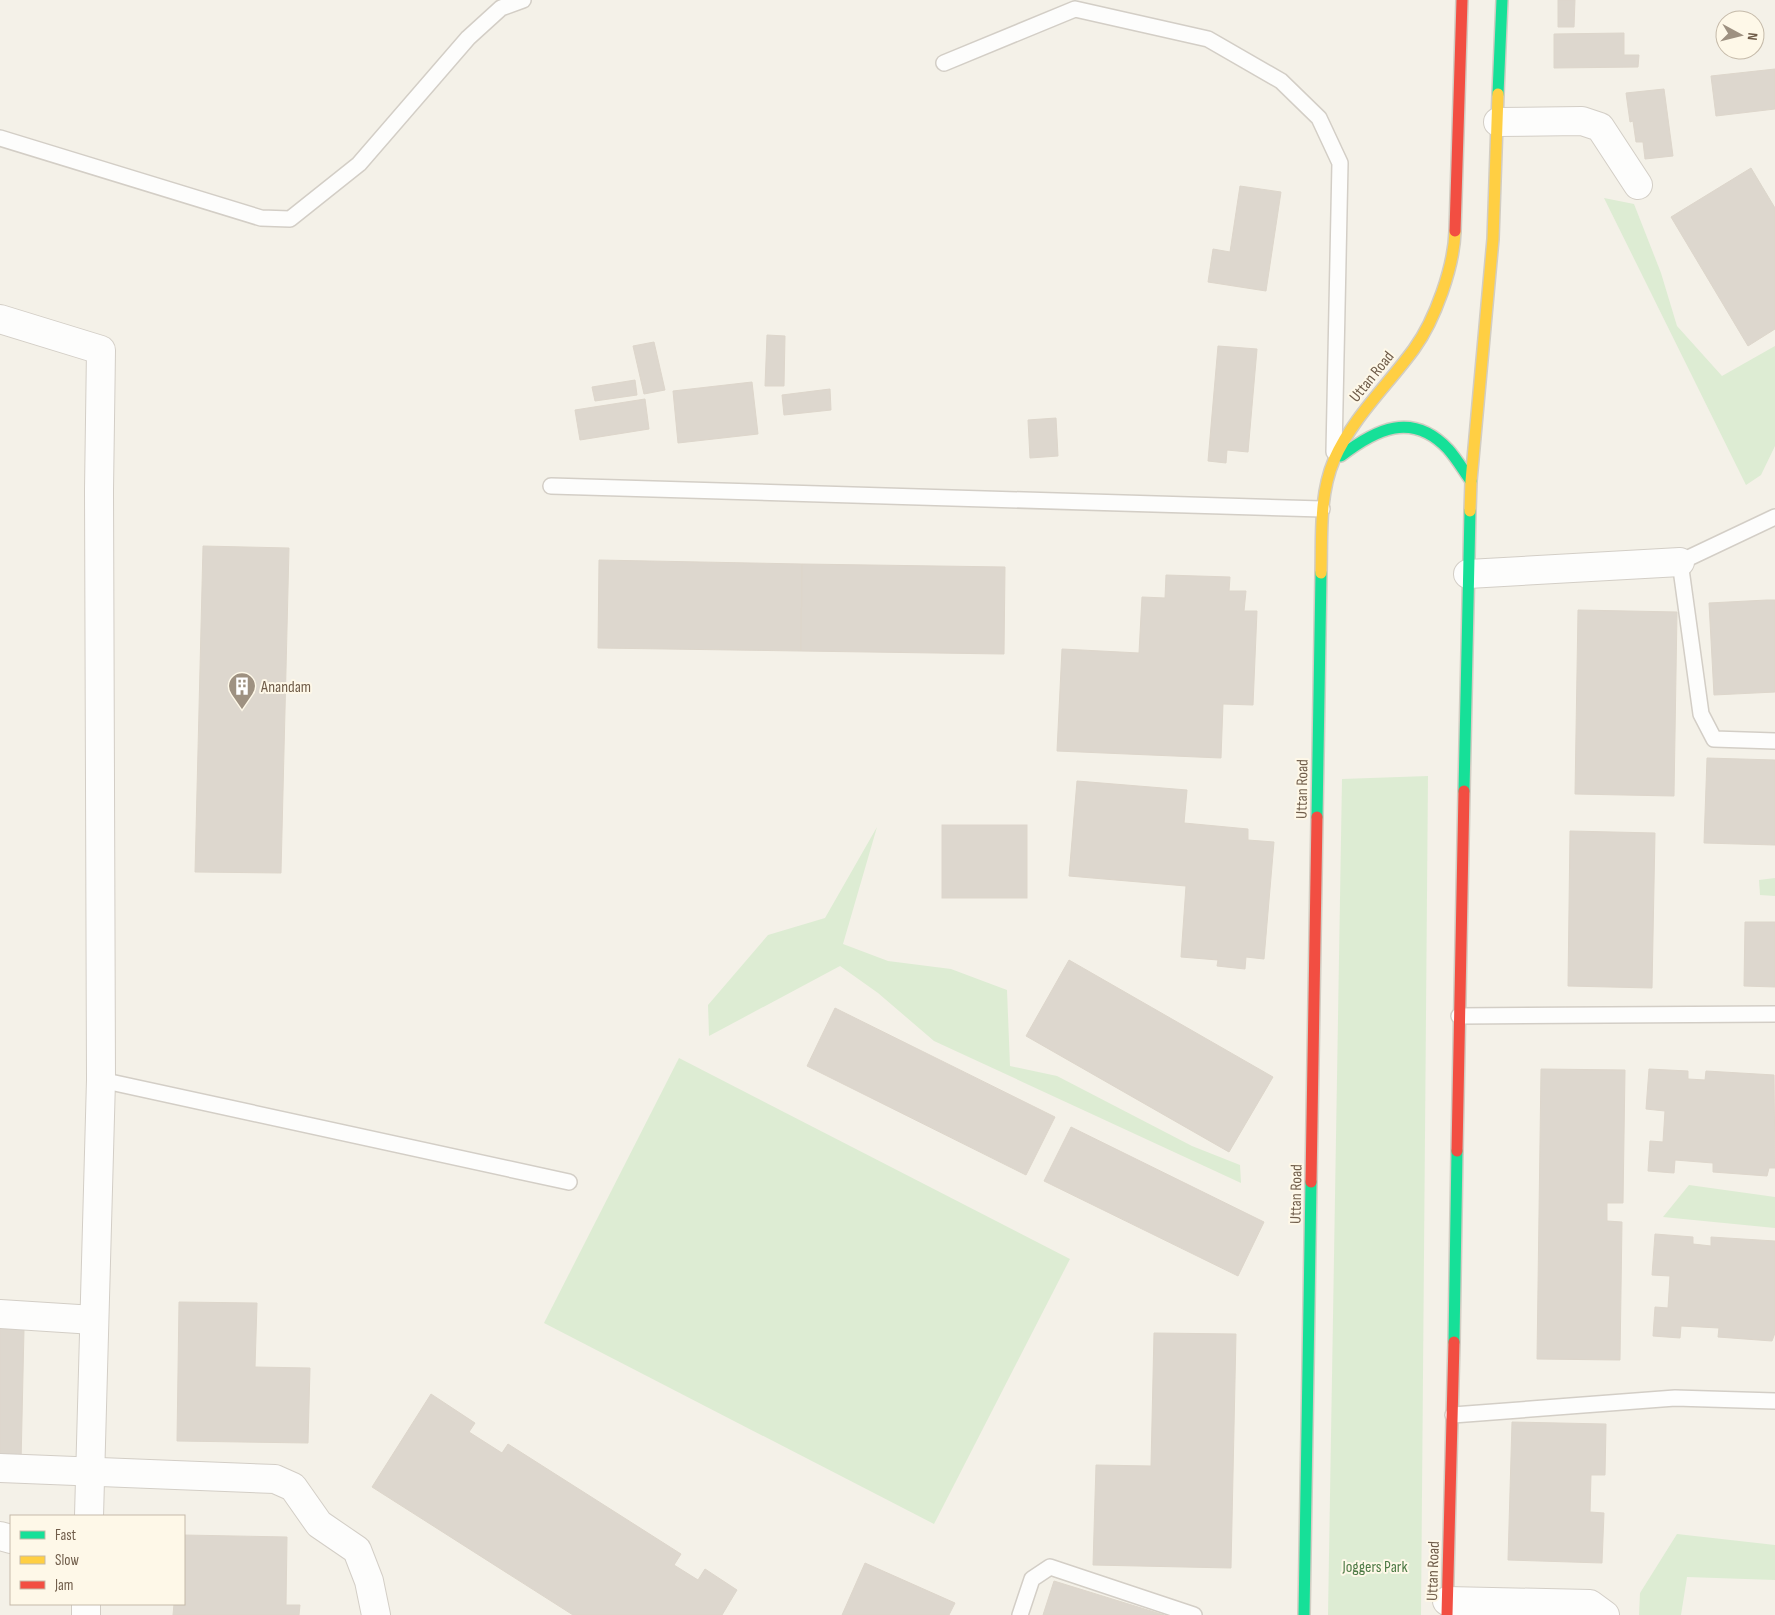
<svg xmlns="http://www.w3.org/2000/svg" width="1775" height="1615" font-family="'Sofia Sans Condensed',sans-serif">
<style>
.green{fill:#ddecd3}
.building{fill:#ddd7ce;stroke:#ddd6cb}
.lines{fill:none;stroke-linecap:round;stroke-linejoin:round}
.lane-casing{stroke:#d3cec6;stroke-width:18}
.street-casing{stroke:#d3cec6;stroke-width:30}
.fast-casing{stroke:#d2cdc3;stroke-width:14}
.slow-casing{stroke:#d2cdc3;stroke-width:14}
.jam-casing{stroke:#d2cdc3;stroke-width:14}
.lane{stroke:#fdfdfc;stroke-width:15}
.street{stroke:#fdfdfc;stroke-width:28}
.fast{stroke:#16e098;stroke-width:11}
.slow{stroke:#ffcf43;stroke-width:11}
.jam{stroke:#f24e42;stroke-width:11}
.labels{text-anchor:middle;stroke-width:4;stroke-linejoin:round;paint-order:stroke}
.street-label{font-size:16px;fill:#705d4a;stroke:#fef8e8}
.poi-label{font-size:16px;fill:#705d4a;stroke:#fef8e8;text-anchor:start}
.park-label{font-size:16px;fill:#4e7b46;stroke:#fef8e8}
</style>
<rect width="100%" height="100%" fill="#f4f1e8"/>
<g class="green">
<polygon points="1604,198 1634,204 1661,273 1677,326 1722,376 1775,346 1775,446 1761,475 1746,485"/>
<polygon points="1428,776 1421,1615 1328,1615 1342,779"/>
<polygon points="877,827 843,944 888,961 951,969 1007,990 1010,1066 1057,1076 1192,1146 1240,1165 1241,1183 934,1041 878,993 840,966 709,1036 708,1005 768,935 825,918"/>
<polygon points="1775,878 1775,896 1760,895 1759,880"/>
<polygon points="679,1058 1070,1259 934,1524 544,1323"/>
<polygon points="1689,1185 1775,1197 1775,1228 1663,1217"/>
<polygon points="1677,1534 1775,1545 1775,1580 1687,1577 1681,1615 1639,1615 1640,1593"/>
</g>
<g class="building">
<polygon points="1558,0 1575,0 1574,27 1558,27"/>
<polygon points="1624,33 1624,55 1639,55 1638,67 1554,68 1554,34"/>
<polygon points="1775,69 1775,109 1716,116 1711,76"/>
<polygon points="1664,89 1673,156 1645,159 1643,142 1636,142 1633,121 1630,122 1626,93"/>
<polygon points="1751,168 1775,208 1775,329 1748,346 1671,217"/>
<polygon points="1240,186 1281,192 1266,291 1208,282 1213,249 1230,252"/>
<polygon points="767,335 785,336 784,386 765,386"/>
<polygon points="654,342 665,390 644,394 633,346"/>
<polygon points="1218,346 1257,349 1248,452 1227,450 1226,463 1208,461"/>
<polygon points="635,380 637,395 595,401 592,387"/>
<polygon points="752,382 758,434 678,443 673,391"/>
<polygon points="830,389 831,410 784,415 782,395"/>
<polygon points="645,399 649,429 580,440 575,410"/>
<polygon points="1056,418 1058,456 1030,458 1028,420"/>
<polygon points="203,546 289,548 281,873 195,872"/>
<polygon points="599,560 802,564 801,651 598,648"/>
<polygon points="802,564 1005,567 1004,654 801,651"/>
<polygon points="1166,575 1230,577 1229,591 1246,591 1244,611 1257,611 1253,705 1223,704 1221,758 1057,751 1062,649 1139,653 1142,597 1165,598"/>
<polygon points="1767,600 1775,600 1775,692 1714,695 1709,603"/>
<polygon points="1578,610 1677,612 1674,796 1575,794"/>
<polygon points="1707,758 1775,760 1775,845 1704,843"/>
<polygon points="1077,781 1187,790 1184,823 1248,829 1248,840 1274,842 1264,959 1246,957 1245,969 1217,966 1218,960 1181,957 1186,886 1069,876"/>
<rect x="942" y="825" width="85" height="73"/>
<polygon points="1570,831 1655,833 1652,988 1568,986"/>
<polygon points="1745,922 1775,922 1775,987 1744,986"/>
<polygon points="1069,960 1273,1077 1229,1152 1026,1036"/>
<polygon points="835,1008 1055,1117 1026,1175 807,1066"/>
<polygon points="1541,1069 1625,1070 1623,1203 1607,1203 1607,1221 1622,1222 1620,1360 1537,1359"/>
<polygon points="1649,1069 1688,1071 1688,1079 1705,1080 1706,1071 1774,1075 1775,1168 1769,1168 1767,1176 1713,1172 1713,1163 1675,1160 1674,1173 1648,1171 1650,1141 1663,1142 1665,1111 1646,1109"/>
<polygon points="1071,1127 1264,1222 1238,1276 1044,1181"/>
<polygon points="1655,1234 1693,1237 1693,1244 1711,1246 1711,1237 1775,1241 1775,1333 1772,1341 1718,1337 1719,1328 1681,1326 1680,1338 1653,1336 1655,1307 1668,1308 1670,1276 1652,1275"/>
<polygon points="179,1302 257,1303 255,1367 310,1368 308,1443 177,1441"/>
<polygon points="0,1328 24,1329 21,1463 0,1463"/>
<polygon points="1154,1333 1236,1334 1231,1568 1093,1565 1096,1465 1151,1466"/>
<polygon points="431,1394 475,1423 469,1432 502,1453 508,1444 681,1554 674,1565 698,1580 705,1569 737,1590 722,1615 573,1615 372,1487"/>
<polygon points="1512,1422 1606,1424 1605,1475 1591,1475 1590,1512 1604,1513 1602,1563 1508,1560"/>
<polygon points="184,1535 287,1537 286,1605 300,1605 299,1615 173,1615 174,1604 184,1604"/>
<polygon points="865,1563 955,1603 949,1615 842,1615"/>
<polygon points="1054,1581 1164,1615 1043,1615"/>
</g>
<g class="lines">
<g class="lane-casing">
<g id="lane">
<polyline points="944,63 1075,9 1208,39 1281,81 1319,118 1340,163 1334,452"/>
<polyline points="0,138 261,218 290,219 359,164 468,38 501,8 523,0"/>
<polyline points="551,486 1322,509"/>
<polyline points="1775,517 1680,562 1701,714 1714,739 1775,741"/>
<polyline points="1459,1016 1775,1014"/>
<polyline points="101,1080 569,1182"/>
<polyline points="1453,1415 1675,1398 1775,1401"/>
<polyline points="1020,1615 1032,1579 1050,1567 1194,1615"/>
</g>
</g>
<g class="street-casing">
<g id="street">
<polyline points="1498,122 1582,121 1600,127 1638,185"/>
<polyline points="0,319 101,350 99,490 101,1080 89,1516"/>
<polyline points="1468,574 1680,562"/>
<polyline points="0,1314 94,1320"/>
<polyline points="0,1468 275,1479 293,1487 319,1524 357,1550 369,1581 376,1615"/>
<polyline points="0,1536 11,1539"/>
<polyline points="1447,1601 1590,1604 1605,1615"/>
<polyline points="86,1615 86,1604"/>
</g>
</g>
<g class="fast-casing">
<g id="fast">
<polyline points="1498,94 1502,0"/>
<path d="M1341 456C1376 429 1412 411 1448 449 1457 459 1463 470 1471 481"/>
<polyline points="1464,791 1470,511"/>
<polyline points="1317,817 1321,573"/>
<polyline points="1454,1342 1457,1151"/>
<polyline points="1304,1615 1311,1182"/>
</g>
</g>
<g class="slow-casing">
<g id="slow">
<polyline points="1470,511 1471,481 1493,239 1498,94"/>
<path d="M1321 573C1322 536 1319 495 1334 460 1353 417 1387 386 1414 349 1435 320 1454 267 1455 231"/>
</g>
</g>
<g class="jam-casing">
<g id="jam">
<polyline points="1455,231 1462,0"/>
<polyline points="1457,1151 1464,791"/>
<polyline points="1311,1182 1317,817"/>
<polyline points="1447,1615 1454,1342"/>
</g>
</g>
<use href="#lane" class="lane"/>
<use href="#street" class="street"/>
<use href="#fast" class="fast"/>
<use href="#slow" class="slow"/>
<use href="#jam" class="jam"/>
</g>
<defs>
<g id="building-pin" transform="scale(1.4375)"><path d="M0 17L-7.5 6A9.5 9.5 0 1 1 7.5 6Z" fill="#9e9181" stroke="#fef8e8"/><path d="M-4-6H4V6H1V3H-1V6H-4ZM-2.5-4.3h1.7v1.8h-1.7ZM.8-4.3h1.7v1.8H.8ZM-2.5-1h1.7V.8h-1.7ZM.8-1h1.7V.8H.8Z" fill="#fff"/></g>
</defs>
<g fill-rule="evenodd">
<use href="#building-pin" x="242" y="686"/>
</g>
<g class="labels">
<g class="street-label">
<text transform="translate(1371 376) rotate(-51)" y="6">Uttan Road</text>
<text transform="translate(1301 789) rotate(-89)" y="6">Uttan Road</text>
<text transform="translate(1295 1194) rotate(-89)" y="6">Uttan Road</text>
<text transform="translate(1432 1571) rotate(-88)" y="6">Uttan Road</text>
</g>
<g class="poi-label">
<text x="261" y="692">Anandam</text>
</g>
<g class="park-label">
<text x="1375" y="1572">Joggers Park</text>
</g>
</g>
<rect x="10" y="1515" width="175" height="90" fill="#fef8e8" stroke="#c5baa9"/>
<rect x="20" y="1531" width="25" height="8" fill="#16e098" stroke="#c5baa9"/>
<text x="55" y="1540" font-size="15" fill="#705d4a">Fast</text>
<rect x="20" y="1556" width="25" height="8" fill="#ffcf43" stroke="#c5baa9"/>
<text x="55" y="1565" font-size="15" fill="#705d4a">Slow</text>
<rect x="20" y="1581" width="25" height="8" fill="#f24e42" stroke="#c5baa9"/>
<text x="55" y="1590" font-size="15" fill="#705d4a">Jam</text>
<g transform="translate(1740 35) rotate(97)"><circle r="24" fill="#fef8e8" stroke="#c5baa9"/>
<path d="M0-4L9 19L0 12L-9 19Z" fill="#9e9181"/>
<text y="-8" font-size="14" font-weight="bold" text-anchor="middle" fill="#705d4a">N</text>
</g>
</svg>
